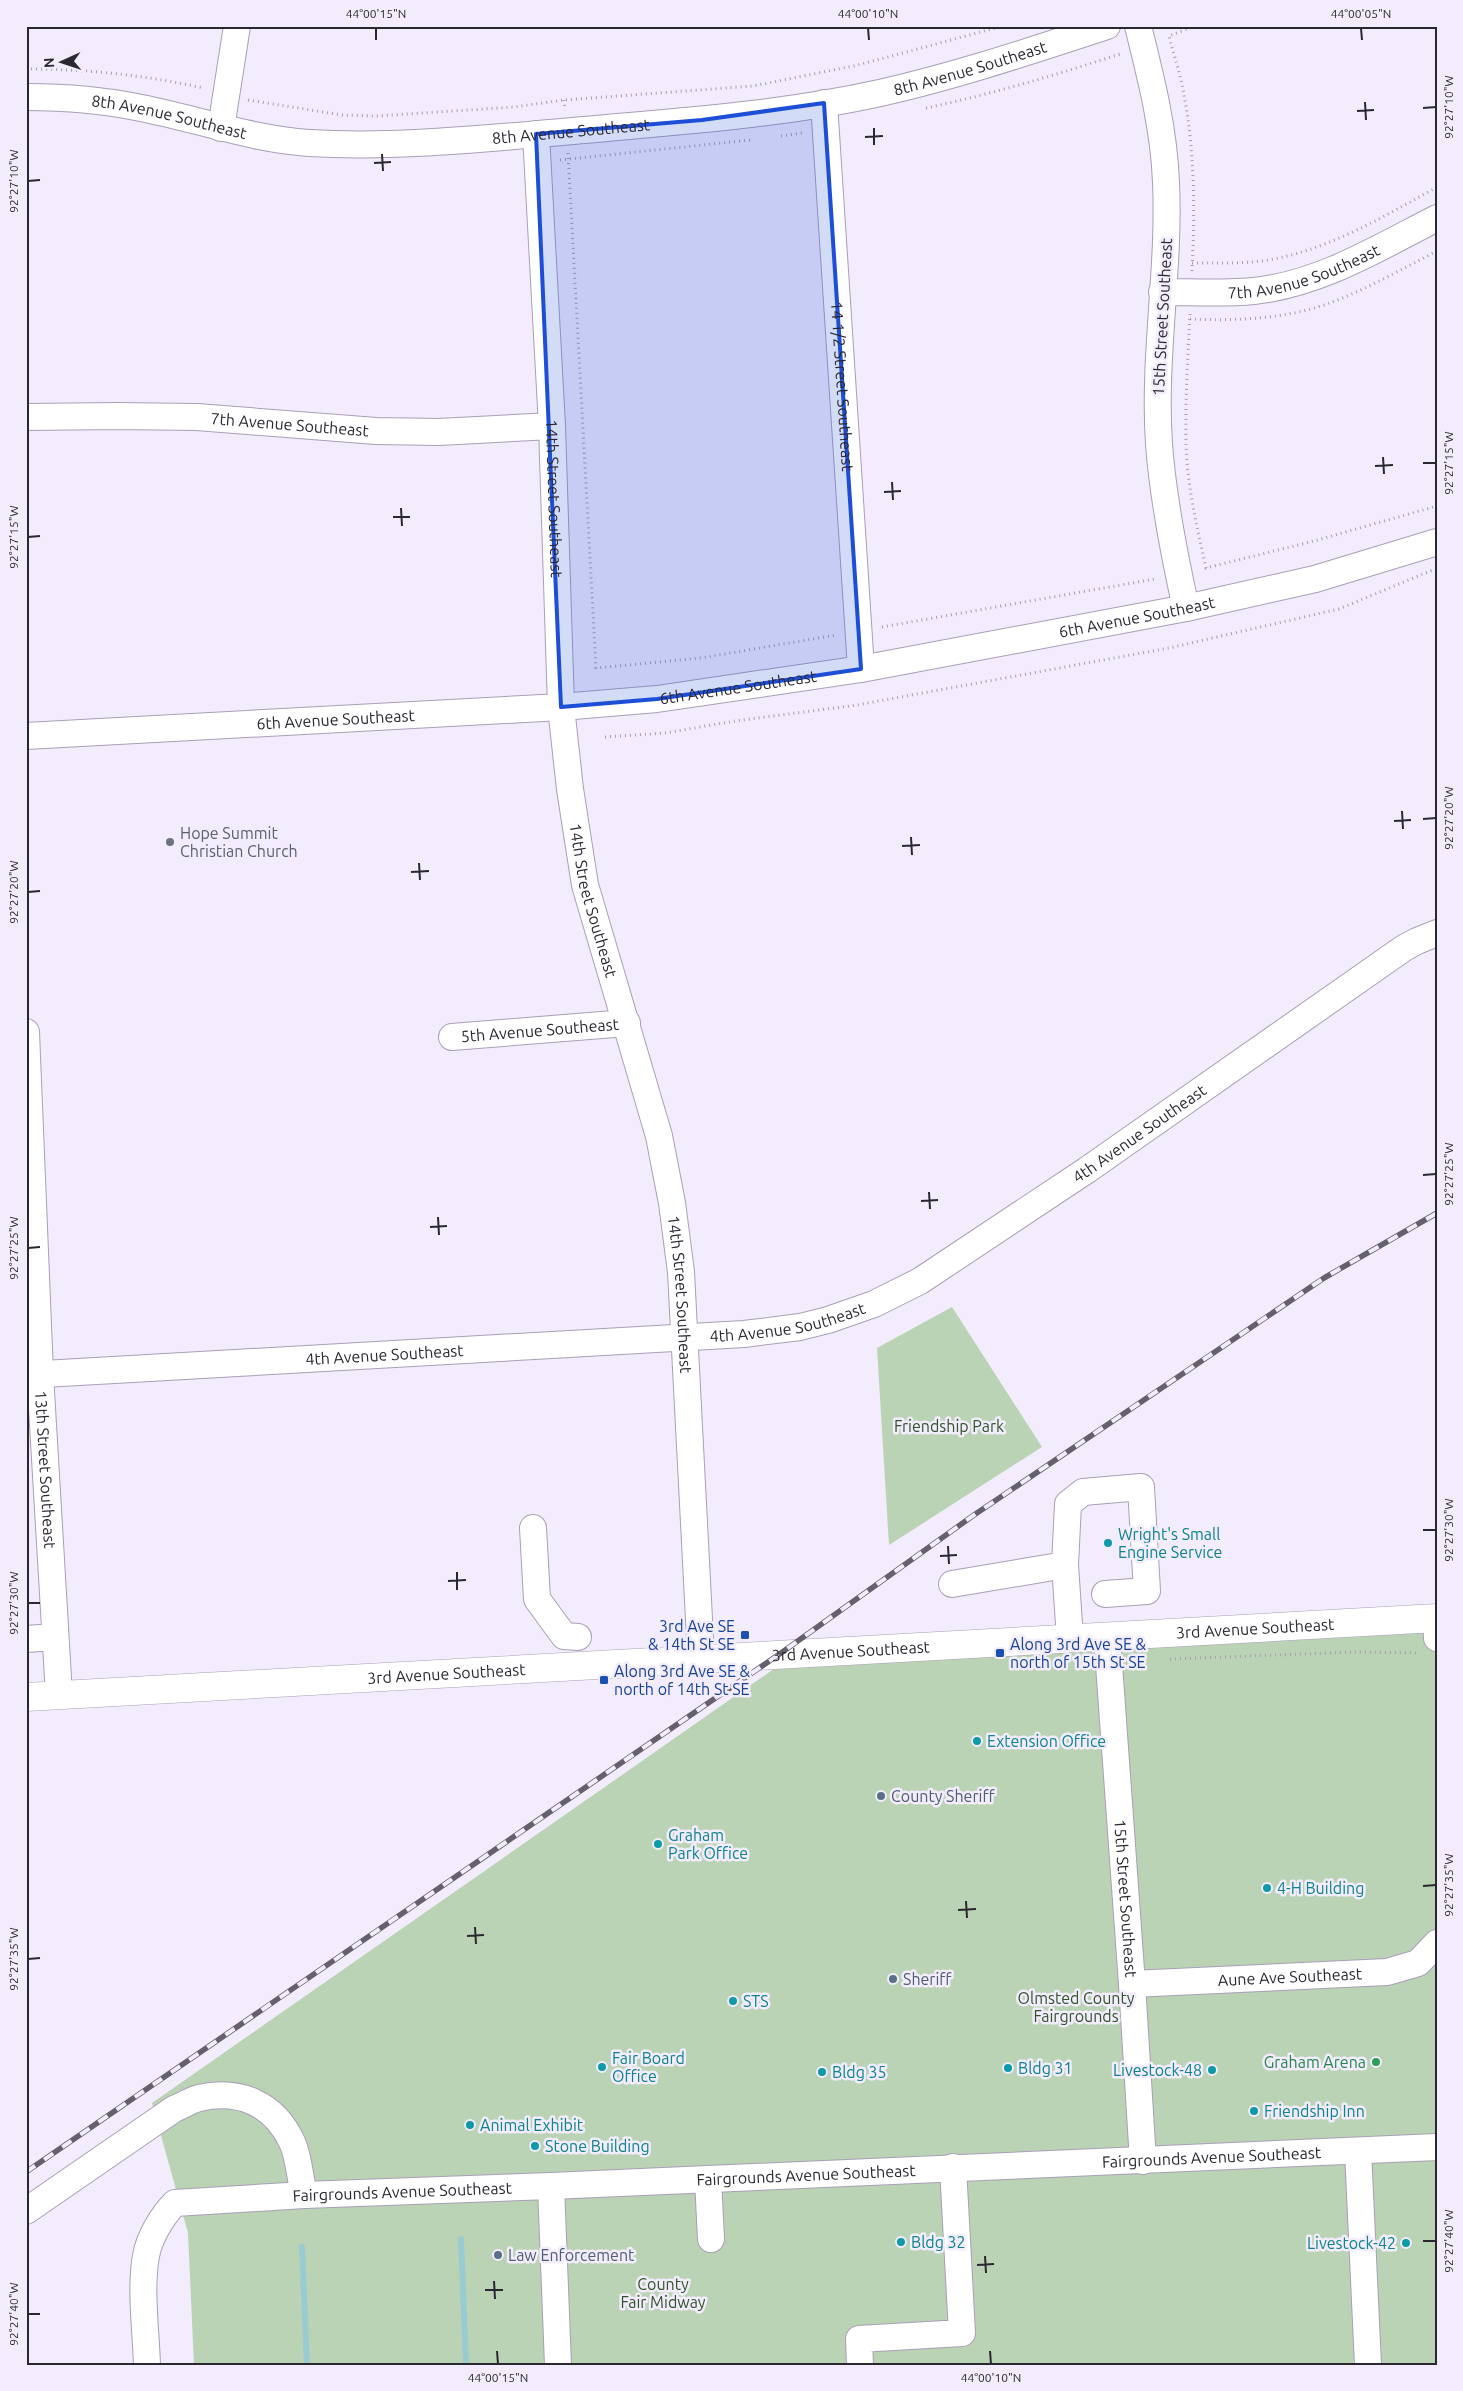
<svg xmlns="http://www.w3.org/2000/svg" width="1463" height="2391" font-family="Ubuntu,sans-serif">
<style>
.green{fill:#bbd3b5}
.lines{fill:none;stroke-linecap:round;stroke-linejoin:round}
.stream{stroke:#9bcbd2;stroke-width:6}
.minor-casing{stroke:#a99fb8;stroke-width:28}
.major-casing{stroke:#a99fb8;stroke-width:29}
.path{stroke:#a5a0ad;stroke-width:3;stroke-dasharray:1 4;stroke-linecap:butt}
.minor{stroke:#fff;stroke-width:26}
.major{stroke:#fff;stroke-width:28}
.rail-casing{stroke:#65606c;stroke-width:5.5}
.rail{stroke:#f2ecfc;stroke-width:4;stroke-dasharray:11;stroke-linecap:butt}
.marked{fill:#1d4ed8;fill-opacity:0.2;stroke:#1d4ed8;stroke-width:4;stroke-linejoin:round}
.ticks{fill:none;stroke:#2b2731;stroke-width:2}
.worship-dot{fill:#6b7280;stroke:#f2ecfc;stroke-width:2}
.culture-dot{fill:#0f9aa8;stroke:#f2ecfc;stroke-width:2}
.transit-dot{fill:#1a4fb4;stroke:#f2ecfc;stroke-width:2}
.service-dot{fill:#5c6f8a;stroke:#f2ecfc;stroke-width:2}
.leisure-dot{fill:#2e9e5b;stroke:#f2ecfc;stroke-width:2}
.labels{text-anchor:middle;stroke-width:5;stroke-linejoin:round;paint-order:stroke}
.street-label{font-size:16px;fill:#2b2731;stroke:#f2ecfc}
.worship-label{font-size:16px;fill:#5b616d;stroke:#f2ecfc;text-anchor:start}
.park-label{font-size:16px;fill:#305429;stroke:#f2ecfc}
.culture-label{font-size:16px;fill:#0d838f;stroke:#f2ecfc;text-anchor:start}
.transit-label{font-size:16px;fill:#164399;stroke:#f2ecfc;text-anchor:start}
.service-label{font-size:16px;fill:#4e5e75;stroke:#f2ecfc;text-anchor:start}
.leisure-label{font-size:16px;fill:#27864d;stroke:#f2ecfc;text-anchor:end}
.neatline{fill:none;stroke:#2b2731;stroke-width:2}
.ticks-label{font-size:12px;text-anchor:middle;fill:#2b2731}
</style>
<rect width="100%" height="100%" fill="#f2ecfc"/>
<g class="green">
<polygon points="952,1307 1042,1447 889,1545 877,1348"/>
<polygon points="1437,1631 1437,2365 194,2365 188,2233 152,2103 781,1664"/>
</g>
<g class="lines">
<g class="stream">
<polyline points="461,2239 466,2365"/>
<polyline points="302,2247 307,2365"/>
</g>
<g class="minor-casing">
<g id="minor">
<path d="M1138 26C1151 78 1164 129 1166 182 1170 269 1153 357 1159 444 1163 499 1174 554 1186 608"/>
<path id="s1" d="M26 97C65 97 103 100 141 108 198 119 251 139 309 143 393 148 478 139 562 132 668 122 776 116 880 93 956 76 1033 50 1107 26"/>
<path id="s2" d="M824 103 861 669"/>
<polyline points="221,128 237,26"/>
<path id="s3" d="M536 134 552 426 561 707 570 789 585 885 659 1136 672 1203 681 1272 701 1658"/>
<path id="s4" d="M1162 292C1193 292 1223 294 1254 291 1320 284 1378 248 1437 218"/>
<path id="s5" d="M26 417 117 416 197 417 376 431 439 432 552 426"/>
<path id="s6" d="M26 736 561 707 657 699 861 669 1186 608 1315 579 1437 542"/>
<path id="s7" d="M26 1032 40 1374 59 1695"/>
<path id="s8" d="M452 1037 627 1023"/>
<path id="s9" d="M26 1375 744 1334 800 1327 828 1320 874 1304 920 1281 1087 1170 1404 948 1417 941 1437 933"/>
<polyline points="533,1528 537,1599 564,1636 578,1637"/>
<polyline points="1065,1565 1068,1504 1083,1492 1141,1487 1147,1591 1105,1594"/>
<polyline points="952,1584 1065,1565 1070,1639"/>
<polyline points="1436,1619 1437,1638"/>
<path id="s10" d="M1107 1637 1132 1984 1143 2161"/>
<polyline points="26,1639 55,1637"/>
<path id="s11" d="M1132 1984 1387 1972 1418 1963 1437 1943"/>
<polyline points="1358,2151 1368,2365"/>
<polyline points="708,2179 711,2239"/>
<polyline points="551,2186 558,2365"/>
<path d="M26 2211 174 2109C182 2106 191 2100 199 2098 239 2089 274 2103 292 2142 299 2157 300 2178 304 2195"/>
<path id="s12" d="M147 2365C146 2332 140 2288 146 2256 149 2238 162 2216 175 2203L304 2195 551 2186 1437 2147"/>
<polyline points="860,2365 859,2339 962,2333 953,2167"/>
</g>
</g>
<g class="major-casing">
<g id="major">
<path id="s13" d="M26 1697 1437 1618"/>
</g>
</g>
<g class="path">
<path d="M26 69C87 69 145 75 203 88"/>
<polyline points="248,100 342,115 377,116 514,107 564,100 753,86 858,65 1003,26"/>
<polyline points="564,100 565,110"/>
<path d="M926 108C992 94 1056 75 1120 54"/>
<polyline points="781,136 802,133"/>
<polyline points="568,153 596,668 701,658 836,635"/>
<polyline points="560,160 750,140"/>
<path d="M1192 263C1218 263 1243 264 1269 260 1330 249 1383 217 1437 187"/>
<path d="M1192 271C1195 212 1195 153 1184 95 1181 76 1174 56 1169 36L1195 26"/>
<path d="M1190 314C1188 357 1185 400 1186 444 1187 485 1197 527 1206 568L1314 541 1437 506"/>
<path d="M1190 319C1236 321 1286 319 1330 303 1367 289 1402 269 1437 251"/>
<polyline points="882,627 1155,579"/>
<polyline points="605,737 665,733 735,721 857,705 1169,648 1339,609 1435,569"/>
<polyline points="1170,1659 1357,1652 1419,1653"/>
</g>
<use href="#minor" class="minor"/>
<use href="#major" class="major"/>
<g class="rail-casing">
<polyline id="rail" points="26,2172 781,1653 974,1515 1324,1278 1437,1213"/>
</g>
<use href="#rail" class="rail"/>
</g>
<path class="marked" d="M824 103 861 669 657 699 561 707 536 134 702 120Z"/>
<path class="ticks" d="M376 28V40M868 28 869 40M1361 28 1362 40M1365 102 1366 120M1423 108 1436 107M1357 111 1374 110M874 128V145M865 137 883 136M382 154 383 171M374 163 391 162M28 181 40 180M1383 457 1384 474M1423 463H1436M1375 466 1393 465M892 482 893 500M884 492 901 491M401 508 402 526M393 517H410M28 537 40 536M1402 811 1403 829M1423 819 1436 818M1394 821 1411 820M911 837 912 855M902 846 920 845M419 863 420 880M411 872 429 871M28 892 40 891M1423 1175 1436 1174M929 1192 930 1209M921 1201 938 1200M438 1217 439 1235M430 1227 447 1226M28 1248 40 1247M1423 1530H1436M948 1546 949 1564M940 1556 957 1555M457 1572V1590M448 1581 466 1580M28 1603H40M1423 1886 1436 1885M966 1901 967 1918M958 1910 976 1909M475 1927 476 1944M467 1936 484 1935M28 1959 40 1958M1423 2241H1436M985 2256 986 2273M977 2265 994 2264M494 2281 495 2299M485 2290H503M28 2314H40M497 2351 498 2364M990 2351 991 2364"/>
<circle class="worship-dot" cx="170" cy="842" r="5"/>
<g class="culture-dot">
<circle cx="1108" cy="1543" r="5"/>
<circle cx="977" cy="1741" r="5"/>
<circle cx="658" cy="1844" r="5"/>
<circle cx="1267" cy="1888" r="5"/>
<circle cx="733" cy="2001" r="5"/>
<circle cx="602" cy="2067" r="5"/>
<circle cx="1008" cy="2068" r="5"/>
<circle cx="1212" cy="2070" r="5"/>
<circle cx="822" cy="2072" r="5"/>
<circle cx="1254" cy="2111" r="5"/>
<circle cx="470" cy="2125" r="5"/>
<circle cx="535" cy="2146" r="5"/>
<circle cx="901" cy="2242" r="5"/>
<circle cx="1406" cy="2243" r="5"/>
</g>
<g class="transit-dot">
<rect x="740" y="1630" width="10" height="10" rx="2.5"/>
<rect x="995" y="1648" width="10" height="10" rx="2.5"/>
<rect x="599" y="1675" width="10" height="10" rx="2.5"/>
</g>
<g class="service-dot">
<circle cx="881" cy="1796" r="5"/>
<circle cx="893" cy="1979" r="5"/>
<circle cx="498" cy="2255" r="5"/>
</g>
<circle class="leisure-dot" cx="1376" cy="2062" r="5"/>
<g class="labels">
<g class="street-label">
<text dy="6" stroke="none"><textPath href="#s1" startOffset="955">8th Avenue Southeast</textPath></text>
<text dy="6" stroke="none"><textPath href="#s1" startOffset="145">8th Avenue Southeast</textPath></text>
<text dy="6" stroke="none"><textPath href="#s1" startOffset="550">8th Avenue Southeast</textPath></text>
<text dy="6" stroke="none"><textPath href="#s4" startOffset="145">7th Avenue Southeast</textPath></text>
<text transform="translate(1162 317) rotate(-87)" y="6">15th Street Southeast</text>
<text dy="6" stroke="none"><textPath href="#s2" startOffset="284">14 1/2 Street Southeast</textPath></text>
<text dy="6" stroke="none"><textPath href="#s5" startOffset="264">7th Avenue Southeast</textPath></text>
<text dy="6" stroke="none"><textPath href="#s3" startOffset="365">14th Street Southeast</textPath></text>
<text dy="6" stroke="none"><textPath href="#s6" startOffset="1119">6th Avenue Southeast</textPath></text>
<text dy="6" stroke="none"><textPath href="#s6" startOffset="714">6th Avenue Southeast</textPath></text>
<text dy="6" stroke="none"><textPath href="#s6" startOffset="310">6th Avenue Southeast</textPath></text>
<text dy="6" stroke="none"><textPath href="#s3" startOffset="770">14th Street Southeast</textPath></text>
<text dy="6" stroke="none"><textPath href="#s8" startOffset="88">5th Avenue Southeast</textPath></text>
<text dy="6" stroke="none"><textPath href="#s9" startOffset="1169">4th Avenue Southeast</textPath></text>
<text dy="6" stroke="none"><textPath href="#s3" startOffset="1175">14th Street Southeast</textPath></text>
<text dy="6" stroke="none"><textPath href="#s9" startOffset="764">4th Avenue Southeast</textPath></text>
<text dy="6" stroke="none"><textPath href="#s9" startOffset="359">4th Avenue Southeast</textPath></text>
<text dy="6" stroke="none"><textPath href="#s7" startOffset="438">13th Street Southeast</textPath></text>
<text dy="6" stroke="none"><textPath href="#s13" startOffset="1231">3rd Avenue Southeast</textPath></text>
<text dy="6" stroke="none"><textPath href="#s13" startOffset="826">3rd Avenue Southeast</textPath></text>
<text dy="6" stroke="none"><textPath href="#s13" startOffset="421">3rd Avenue Southeast</textPath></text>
<text dy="6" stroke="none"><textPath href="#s10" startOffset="262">15th Street Southeast</textPath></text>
<text dy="6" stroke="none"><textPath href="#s11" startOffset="158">Aune Ave Southeast</textPath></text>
<text dy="6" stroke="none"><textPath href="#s12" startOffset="1208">Fairgrounds Avenue Southeast</textPath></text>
<text dy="6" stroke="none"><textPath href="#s12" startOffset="802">Fairgrounds Avenue Southeast</textPath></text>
<text dy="6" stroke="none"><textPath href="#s12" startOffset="398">Fairgrounds Avenue Southeast</textPath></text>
</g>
<g class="worship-label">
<text x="180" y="839">Hope Summit<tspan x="180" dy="18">Christian Church</tspan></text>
</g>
<g class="park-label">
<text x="949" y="1432">Friendship Park</text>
<text x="1076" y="2004">Olmsted County<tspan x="1076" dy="18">Fairgrounds</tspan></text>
<text x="663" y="2290">County<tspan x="663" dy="18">Fair Midway</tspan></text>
</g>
<g class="culture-label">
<text x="1118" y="1540">Wright's Small<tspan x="1118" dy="18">Engine Service</tspan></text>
<text x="987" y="1747">Extension Office</text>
<text x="668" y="1841">Graham<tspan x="668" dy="18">Park Office</tspan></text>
<text x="1277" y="1894">4-H Building</text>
<text x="743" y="2007">STS</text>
<text x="612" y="2064">Fair Board<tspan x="612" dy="18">Office</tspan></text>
<text x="1018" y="2074">Bldg 31</text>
<text x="1202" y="2076" text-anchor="end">Livestock-48</text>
<text x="832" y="2078">Bldg 35</text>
<text x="1264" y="2117">Friendship Inn</text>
<text x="480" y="2131">Animal Exhibit</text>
<text x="545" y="2152">Stone Building</text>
<text x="911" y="2248">Bldg 32</text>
<text x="1396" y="2249" text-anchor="end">Livestock-42</text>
</g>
<g class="transit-label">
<text x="735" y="1632" text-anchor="end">3rd Ave SE<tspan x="735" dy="18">&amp; 14th St SE</tspan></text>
<text x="1010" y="1650">Along 3rd Ave SE &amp;<tspan x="1010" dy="18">north of 15th St SE</tspan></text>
<text x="614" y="1677">Along 3rd Ave SE &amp;<tspan x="614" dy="18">north of 14th St SE</tspan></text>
</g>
<g class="service-label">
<text x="891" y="1802">County Sheriff</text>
<text x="903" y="1985">Sheriff</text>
<text x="508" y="2261">Law Enforcement</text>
</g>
<g class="leisure-label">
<text x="1366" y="2068">Graham Arena</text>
</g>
</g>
<rect width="1463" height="2391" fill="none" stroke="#f2ecfc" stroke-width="55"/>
<g transform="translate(62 62) rotate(267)" stroke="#f2ecfc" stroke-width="4" paint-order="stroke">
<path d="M0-4L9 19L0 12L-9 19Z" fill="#2b2731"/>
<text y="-8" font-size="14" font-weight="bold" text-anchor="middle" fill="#2b2731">N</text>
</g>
<rect x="28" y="28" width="1408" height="2336" class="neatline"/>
<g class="ticks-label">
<text x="376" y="18">44°00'15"N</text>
<text x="868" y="18">44°00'10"N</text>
<text x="1361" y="18">44°00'05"N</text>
<text transform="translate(1449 107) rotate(-90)" y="4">92°27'10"W</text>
<text transform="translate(14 181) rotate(-90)" y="4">92°27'10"W</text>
<text transform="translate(1449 463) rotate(-90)" y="4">92°27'15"W</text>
<text transform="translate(14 537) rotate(-90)" y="4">92°27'15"W</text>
<text transform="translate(1449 818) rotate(-90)" y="4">92°27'20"W</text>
<text transform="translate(14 892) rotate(-90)" y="4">92°27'20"W</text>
<text transform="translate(1449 1174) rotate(-90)" y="4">92°27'25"W</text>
<text transform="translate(14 1248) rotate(-90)" y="4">92°27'25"W</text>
<text transform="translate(1449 1530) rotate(-90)" y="4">92°27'30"W</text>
<text transform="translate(14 1603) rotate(-90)" y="4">92°27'30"W</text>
<text transform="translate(1449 1885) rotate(-90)" y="4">92°27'35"W</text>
<text transform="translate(14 1959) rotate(-90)" y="4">92°27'35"W</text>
<text transform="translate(1449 2241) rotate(-90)" y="4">92°27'40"W</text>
<text transform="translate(14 2314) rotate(-90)" y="4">92°27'40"W</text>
<text x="498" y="2382">44°00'15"N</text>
<text x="991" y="2382">44°00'10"N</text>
</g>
</svg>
